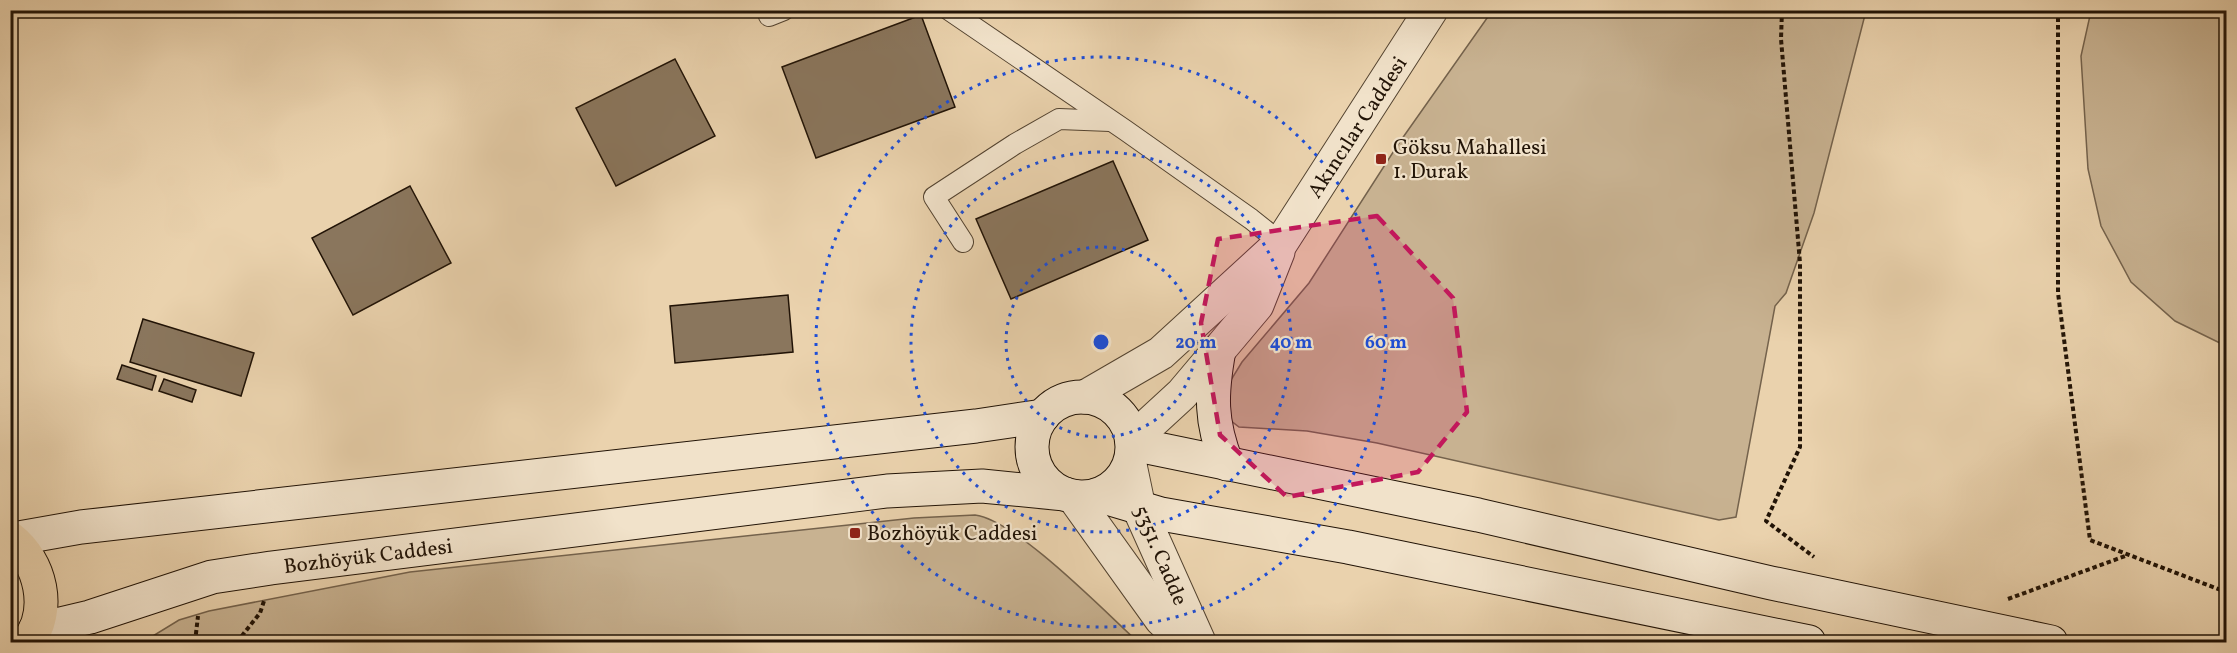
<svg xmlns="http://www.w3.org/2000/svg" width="2237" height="653" font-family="Vollkorn,serif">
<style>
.green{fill:#c8b291;stroke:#74624c;stroke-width:1.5}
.building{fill:#8a765d;stroke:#211306;stroke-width:1.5}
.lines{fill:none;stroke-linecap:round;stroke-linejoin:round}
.service-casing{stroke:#534330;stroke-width:22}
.tertiary-casing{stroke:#534330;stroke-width:35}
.secondary-casing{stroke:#211306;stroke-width:35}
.primary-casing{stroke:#211306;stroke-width:35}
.path{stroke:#211306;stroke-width:4;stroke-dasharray:4.5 3;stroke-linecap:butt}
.service{stroke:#f1e2ca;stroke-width:20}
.tertiary{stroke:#f1e2ca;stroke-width:33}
.secondary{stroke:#f1e2ca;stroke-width:33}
.primary{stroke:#ead2ad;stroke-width:33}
.marked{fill:#c2185b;fill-opacity:0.2;stroke:#c2185b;stroke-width:4.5;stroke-dasharray:12 8;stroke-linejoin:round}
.ring{fill:none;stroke:#1d4ed8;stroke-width:3;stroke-dasharray:3 6}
.poi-dot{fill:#8f2418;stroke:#f1e2ca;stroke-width:2}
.labels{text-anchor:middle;stroke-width:4.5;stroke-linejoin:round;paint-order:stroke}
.street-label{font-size:21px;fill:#211306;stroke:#f1e2ca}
.poi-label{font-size:21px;fill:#211306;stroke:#f1e2ca;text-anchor:start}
.centre{fill:#1d4ed8;stroke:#f1e2ca;stroke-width:3}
.ring-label{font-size:18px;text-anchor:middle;font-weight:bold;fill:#1d4ed8;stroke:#f1e2ca;stroke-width:4.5;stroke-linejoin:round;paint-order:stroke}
</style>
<rect width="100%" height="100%" fill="#ead2ad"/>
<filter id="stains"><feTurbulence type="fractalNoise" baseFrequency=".00333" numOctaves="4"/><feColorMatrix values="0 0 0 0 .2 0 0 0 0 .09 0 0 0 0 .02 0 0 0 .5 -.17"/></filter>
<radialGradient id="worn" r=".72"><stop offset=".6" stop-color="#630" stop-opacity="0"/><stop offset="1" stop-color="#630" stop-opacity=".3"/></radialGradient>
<g class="green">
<polygon points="1492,11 1866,11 1814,213 1786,293 1775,306 1736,517 1719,520 1377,443 1307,431 1239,427 1230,420 1223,393 1242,362 1309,283 1399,143"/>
<polygon points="2091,11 2226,11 2226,346 2175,321 2131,282 2101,226 2088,169 2081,56"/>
<path d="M975 515C1016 520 1104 611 1138 642H143L179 620 209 611 410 572 914 518Z"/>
</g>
<g class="building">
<polygon points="921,15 955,107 816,158 782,67"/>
<polygon points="675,59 715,136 616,186 576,108"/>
<polygon points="1113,161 1148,240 1011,299 976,219"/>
<polygon points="410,186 451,263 353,315 312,238"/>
<polygon points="788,295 793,352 675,363 670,306"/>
<polygon points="143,319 254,353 241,396 130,362"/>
<polygon points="122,365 156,376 152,390 117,379"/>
<polygon points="164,379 196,390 192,402 159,391"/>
</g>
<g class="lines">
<g class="service-casing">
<g id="service">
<polyline points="949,10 1125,130 1251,219 1281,243"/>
<polyline points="769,16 784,10"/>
<polyline points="963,242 934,197 1015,144 1059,119 1110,121"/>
</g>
</g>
<g class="tertiary-casing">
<g id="tertiary">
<polyline points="1085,397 1161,353 1281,243 1431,10"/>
<polyline points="1132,440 1182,394 1257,305 1278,252"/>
<polyline points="1130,465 1139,508 1199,642"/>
<polyline points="1073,496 1161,619 1185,642"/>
</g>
</g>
<g class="secondary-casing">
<g id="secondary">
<path d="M1219 350C1211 394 1210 421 1227 464"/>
<circle cx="1082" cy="447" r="50"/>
<polyline points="1133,444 1478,515 1771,583 2051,642"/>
<polyline points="1097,495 1161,514 1348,547 1809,642"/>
<polyline points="13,539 81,527 976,426 1043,416"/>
<polyline points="35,630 90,617 212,577 271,568 887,491 982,486 1065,494"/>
</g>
</g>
<g class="primary-casing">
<path id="primary" d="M10 538C41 562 52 610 28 642"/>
</g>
<g class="path">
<polyline points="1782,10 1781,39 1800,263 1800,447 1766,521 1814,557"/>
<polyline points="2058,10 2058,293 2090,540 2226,592"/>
<polyline points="2008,599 2128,555"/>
<polyline points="195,642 198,616"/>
<polyline points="237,642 260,613 264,601"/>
</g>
<use href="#service" class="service"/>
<use href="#tertiary" class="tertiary"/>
<use href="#secondary" class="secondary"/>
<use href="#primary" class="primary"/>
</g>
<path class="marked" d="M1377 216 1453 298 1467 412 1418 472 1287 497 1220 435 1201 323 1218 239Z"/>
<g class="ring">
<circle cx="1101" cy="342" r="95"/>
<circle cx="1101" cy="342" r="190"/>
<circle cx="1101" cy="342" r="285"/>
</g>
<g class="poi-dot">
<rect x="1375" y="153" width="12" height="12" rx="3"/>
<rect x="849" y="527" width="12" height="12" rx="3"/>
</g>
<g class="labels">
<g class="street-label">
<text transform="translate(1357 127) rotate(-57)" y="7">Akıncılar Caddesi</text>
<text transform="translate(1161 555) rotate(67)" y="7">5351. Cadde</text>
<text transform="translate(368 556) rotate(-7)" y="7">Bozhöyük Caddesi</text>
</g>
<g class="poi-label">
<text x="1393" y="154">Göksu Mahallesi<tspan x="1393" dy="24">1. Durak</tspan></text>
<text x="867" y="540">Bozhöyük Caddesi</text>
</g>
</g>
<circle cx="1101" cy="342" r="9" class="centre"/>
<g class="ring-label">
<text x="1196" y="348">20 m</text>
<text x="1291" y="348">40 m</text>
<text x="1386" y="348">60 m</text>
</g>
<rect width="2237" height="653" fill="none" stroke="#ead2ad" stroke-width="36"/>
<rect x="12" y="12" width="2213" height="629" fill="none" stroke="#211306" stroke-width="3"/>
<rect x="18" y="18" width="2201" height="617" fill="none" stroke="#211306" stroke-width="1.5"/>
<rect width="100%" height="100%" filter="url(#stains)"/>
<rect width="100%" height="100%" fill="url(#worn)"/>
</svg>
